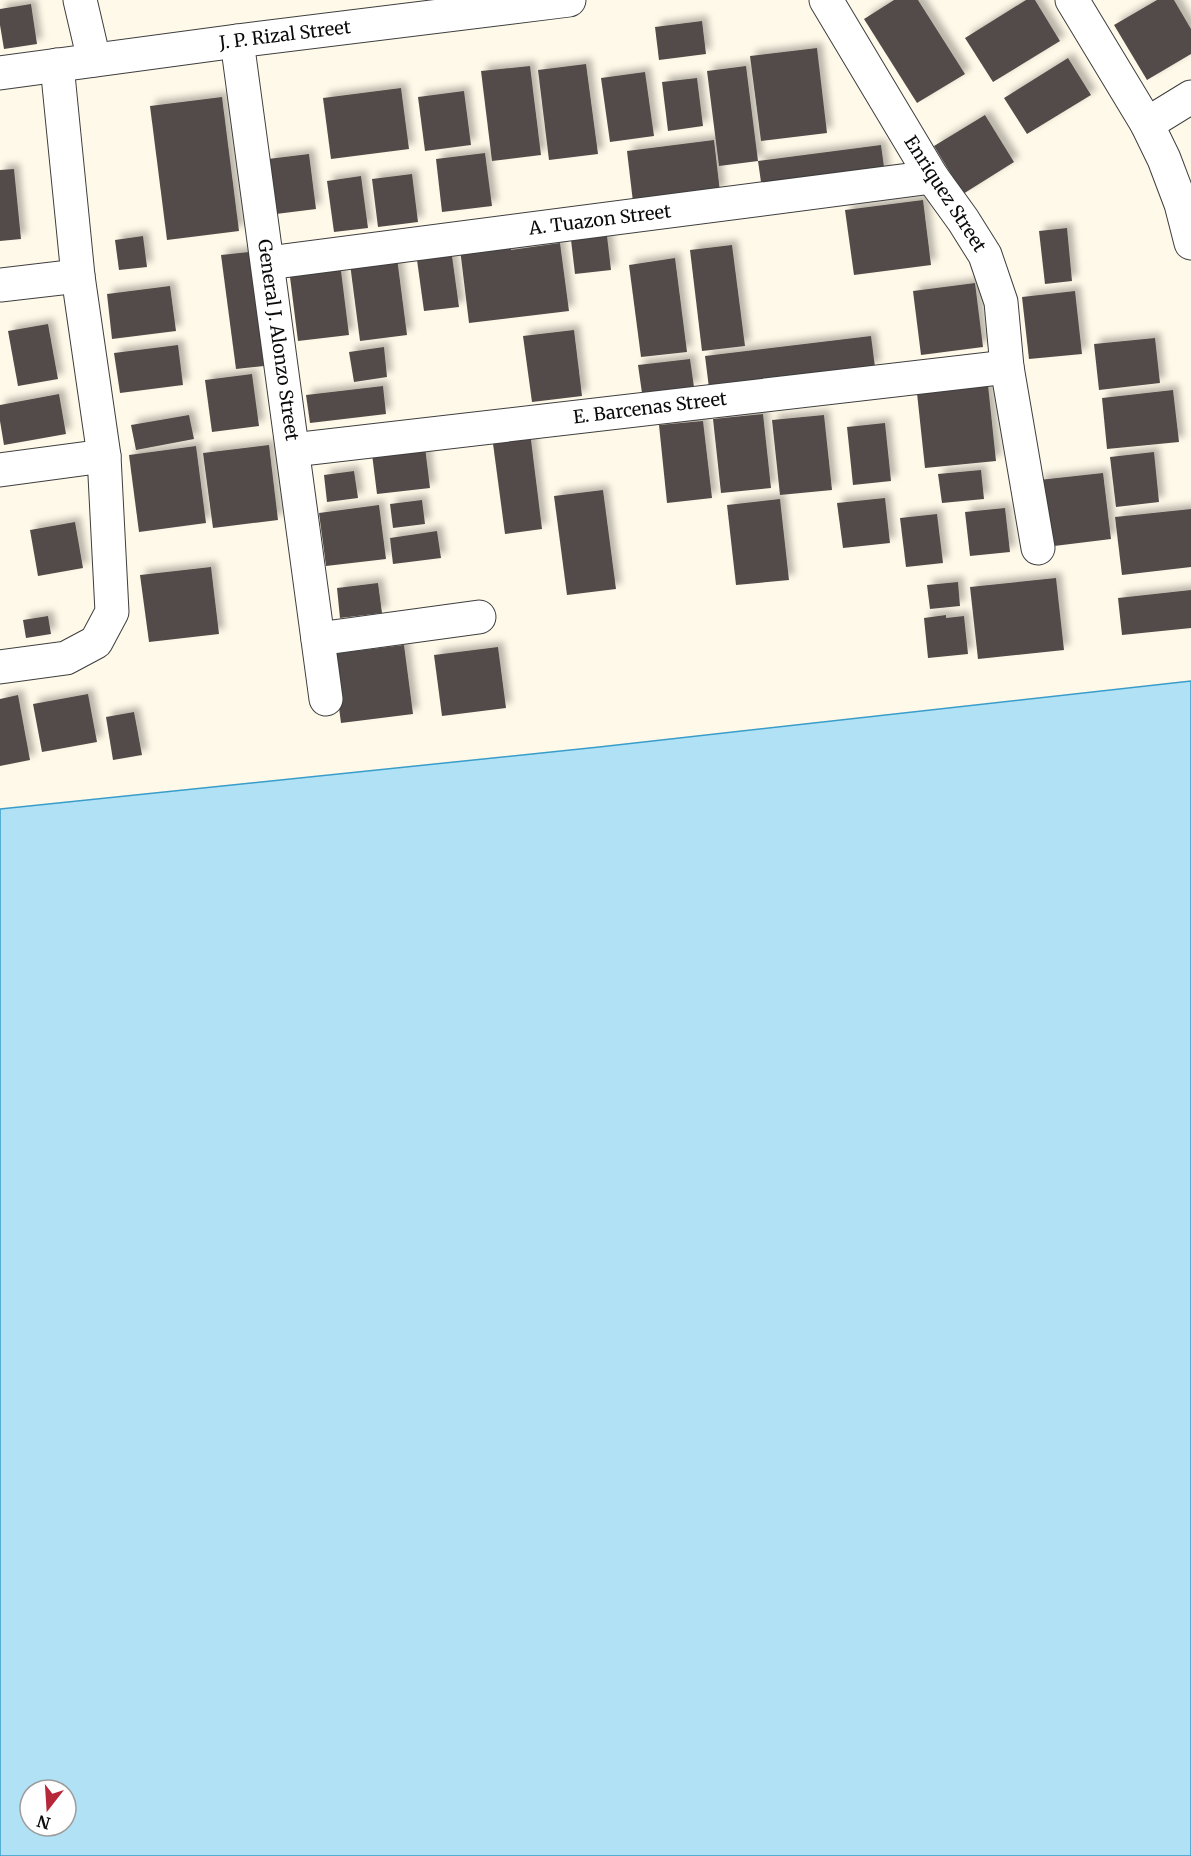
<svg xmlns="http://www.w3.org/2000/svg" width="1191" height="1856" font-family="Merriweather,serif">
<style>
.water{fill:#b0e1f5;stroke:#389dca;stroke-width:1.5;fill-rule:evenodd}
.building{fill:#534b48;filter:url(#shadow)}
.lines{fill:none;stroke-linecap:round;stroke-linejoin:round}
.minor-casing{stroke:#3e3e3e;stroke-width:35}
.tertiary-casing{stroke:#3e3e3e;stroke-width:35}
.minor{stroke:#fff;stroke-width:33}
.tertiary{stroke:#fff;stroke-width:33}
.labels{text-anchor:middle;stroke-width:6;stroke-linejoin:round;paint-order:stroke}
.street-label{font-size:18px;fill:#0b0b0b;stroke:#fff}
</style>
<defs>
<filter id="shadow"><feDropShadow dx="5.5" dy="-5.5" stdDeviation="3" flood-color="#0004"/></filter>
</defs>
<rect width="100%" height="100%" fill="#fff9e9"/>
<path class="water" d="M1191 681V1856H0V809L599 747ZM30 1790H66V1826H30Z"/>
<g class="building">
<polygon points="894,0 918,0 965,74 917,103 864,19"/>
<polygon points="1026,0 1035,0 1060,41 993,82 965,38"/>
<polygon points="1157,0 1174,0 1191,29 1191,54 1147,80 1114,25"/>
<polygon points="31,4 37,44 4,49 0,25 0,9"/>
<polygon points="702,21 706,54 659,60 655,27"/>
<polygon points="817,48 827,133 761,141 750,56"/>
<polygon points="1068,58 1091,95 1027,134 1004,98"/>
<polygon points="586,64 598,154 549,160 538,70"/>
<polygon points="530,66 541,155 492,161 481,71"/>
<polygon points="746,66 758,161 881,145 885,174 762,189 758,161 719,166 707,71"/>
<polygon points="645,72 654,136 610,142 601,78"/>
<polygon points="697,78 703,126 668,131 662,82"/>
<polygon points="401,88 409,149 331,159 323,98"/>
<polygon points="464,91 471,145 425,151 418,97"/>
<polygon points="222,97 239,231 167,240 150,106"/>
<polygon points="985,115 1014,162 963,194 934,146"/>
<polygon points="714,140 720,192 633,202 627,151"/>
<polygon points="485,153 492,206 442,212 436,159"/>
<polygon points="309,154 316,209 276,214 268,159"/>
<polygon points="14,169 21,239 0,241 0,170"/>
<polygon points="412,174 418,222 378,227 372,179"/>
<polygon points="361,176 368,228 334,232 327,181"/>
<polygon points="923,200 931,265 854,275 845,210"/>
<polygon points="1067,228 1072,281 1045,284 1039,231"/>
<polygon points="143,236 147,267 119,270 115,240"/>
<polygon points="607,236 611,270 575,274 571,240"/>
<polygon points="511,243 511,250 560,243 569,311 469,323 460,249"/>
<polygon points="732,245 745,346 702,351 690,250"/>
<polygon points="249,252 264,366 236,369 221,255"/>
<polygon points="452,256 459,307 424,311 417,260"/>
<polygon points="397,258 407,335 360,341 350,264"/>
<polygon points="675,258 687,352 641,357 629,265"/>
<polygon points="340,263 349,335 298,341 289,269"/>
<polygon points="975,283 983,347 921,355 913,291"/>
<polygon points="170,286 176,331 112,339 107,294"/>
<polygon points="1075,291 1082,354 1029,359 1022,297"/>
<polygon points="48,324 58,379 18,386 8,331"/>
<polygon points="574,330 582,396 532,402 523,336"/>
<polygon points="871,336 875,367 709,388 705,356"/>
<polygon points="1155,338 1160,383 1099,390 1094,344"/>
<polygon points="178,345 183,385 120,393 114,353"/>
<polygon points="384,347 387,377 354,382 349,352"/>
<polygon points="690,359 694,387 642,393 638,365"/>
<polygon points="252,374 259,426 212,432 205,380"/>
<polygon points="988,385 996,461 925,468 917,393"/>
<polygon points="383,386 386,414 310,423 306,395"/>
<polygon points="1173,390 1179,442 1107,449 1102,398"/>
<polygon points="59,394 66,434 4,445 0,421 0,405"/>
<polygon points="763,414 771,488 721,493 713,419"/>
<polygon points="189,415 194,439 136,450 131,425"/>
<polygon points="824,415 832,490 780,495 772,420"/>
<polygon points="703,421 712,498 667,503 659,425"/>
<polygon points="885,423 891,481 853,485 847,427"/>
<polygon points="530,432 542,529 505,534 492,436"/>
<polygon points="269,445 278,520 213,528 203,453"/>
<polygon points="196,446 206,523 139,532 129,455"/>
<polygon points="425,447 430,488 377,494 372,454"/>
<polygon points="1154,452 1159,502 1116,507 1110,457"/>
<polygon points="981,470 984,499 942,503 938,474"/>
<polygon points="354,471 358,498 327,502 324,475"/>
<polygon points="1103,473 1111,539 1046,547 1039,480"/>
<polygon points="603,490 616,589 567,595 554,496"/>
<polygon points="885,498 890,543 843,548 837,503"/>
<polygon points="780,499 789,580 736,585 727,505"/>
<polygon points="422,500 425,524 393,528 390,504"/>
<polygon points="379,505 386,559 326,566 319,513"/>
<polygon points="1005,508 1010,552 970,556 965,512"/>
<polygon points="1191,509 1191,567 1122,575 1115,517"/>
<polygon points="937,514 943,563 906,567 900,518"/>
<polygon points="75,522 83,568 38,576 30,530"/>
<polygon points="437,531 441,558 393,564 390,538"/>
<polygon points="211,567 219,634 149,642 140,575"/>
<polygon points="1056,578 1064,650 978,659 970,587"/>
<polygon points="958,582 960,606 930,609 927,585"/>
<polygon points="378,583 382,613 340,618 337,588"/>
<polygon points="1191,590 1191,628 1122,635 1118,598"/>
<polygon points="946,615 946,618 964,616 968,654 928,658 924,618"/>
<polygon points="48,616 51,634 26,638 23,620"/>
<polygon points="404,645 413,714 341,723 332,654"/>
<polygon points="498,647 506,708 442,716 434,655"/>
<polygon points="88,694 97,742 42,752 33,704"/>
<polygon points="18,695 30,760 0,766 0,699"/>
<polygon points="134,712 142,755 113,760 106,717"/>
</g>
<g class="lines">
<g class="minor-casing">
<g id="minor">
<polyline points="80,0 94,60"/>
<polyline points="826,0 932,177 963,220 985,255 1001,302 1007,367 1038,548"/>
<polyline points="1072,0 1147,124 1164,159 1181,204 1191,243"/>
<polyline points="237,41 326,699"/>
<polyline points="1147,124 1191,97"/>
<polyline points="268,263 932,177"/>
<polyline points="0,285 78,276"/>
<polyline points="293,450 1007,367"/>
<polyline points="0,470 104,456"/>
<polyline points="318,639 479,617"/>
<polyline points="0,667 66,658 96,642 112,612 104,456 78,276 57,65"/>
</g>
</g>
<g class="tertiary-casing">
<polyline id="tertiary" points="0,73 237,41 569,0"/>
</g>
<use href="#minor" class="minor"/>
<use href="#tertiary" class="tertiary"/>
</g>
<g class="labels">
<g class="street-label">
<text transform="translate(285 35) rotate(-7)" y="6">J. P. Rizal Street</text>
<text transform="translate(945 194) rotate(57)" y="6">Enriquez Street</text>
<text transform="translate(600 220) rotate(-7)" y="6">A. Tuazon Street</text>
<text transform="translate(278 340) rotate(82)" y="6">General J. Alonzo Street</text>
<text transform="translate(650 408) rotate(-7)" y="6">E. Barcenas Street</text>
</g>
</g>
<g transform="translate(48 1808) rotate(197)"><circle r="28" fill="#ffffff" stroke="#9d9d9d" stroke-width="1.5"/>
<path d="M0-4.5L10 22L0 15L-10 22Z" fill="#b7273a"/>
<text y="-9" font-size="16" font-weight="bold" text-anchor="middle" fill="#0b0b0b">N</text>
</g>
</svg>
